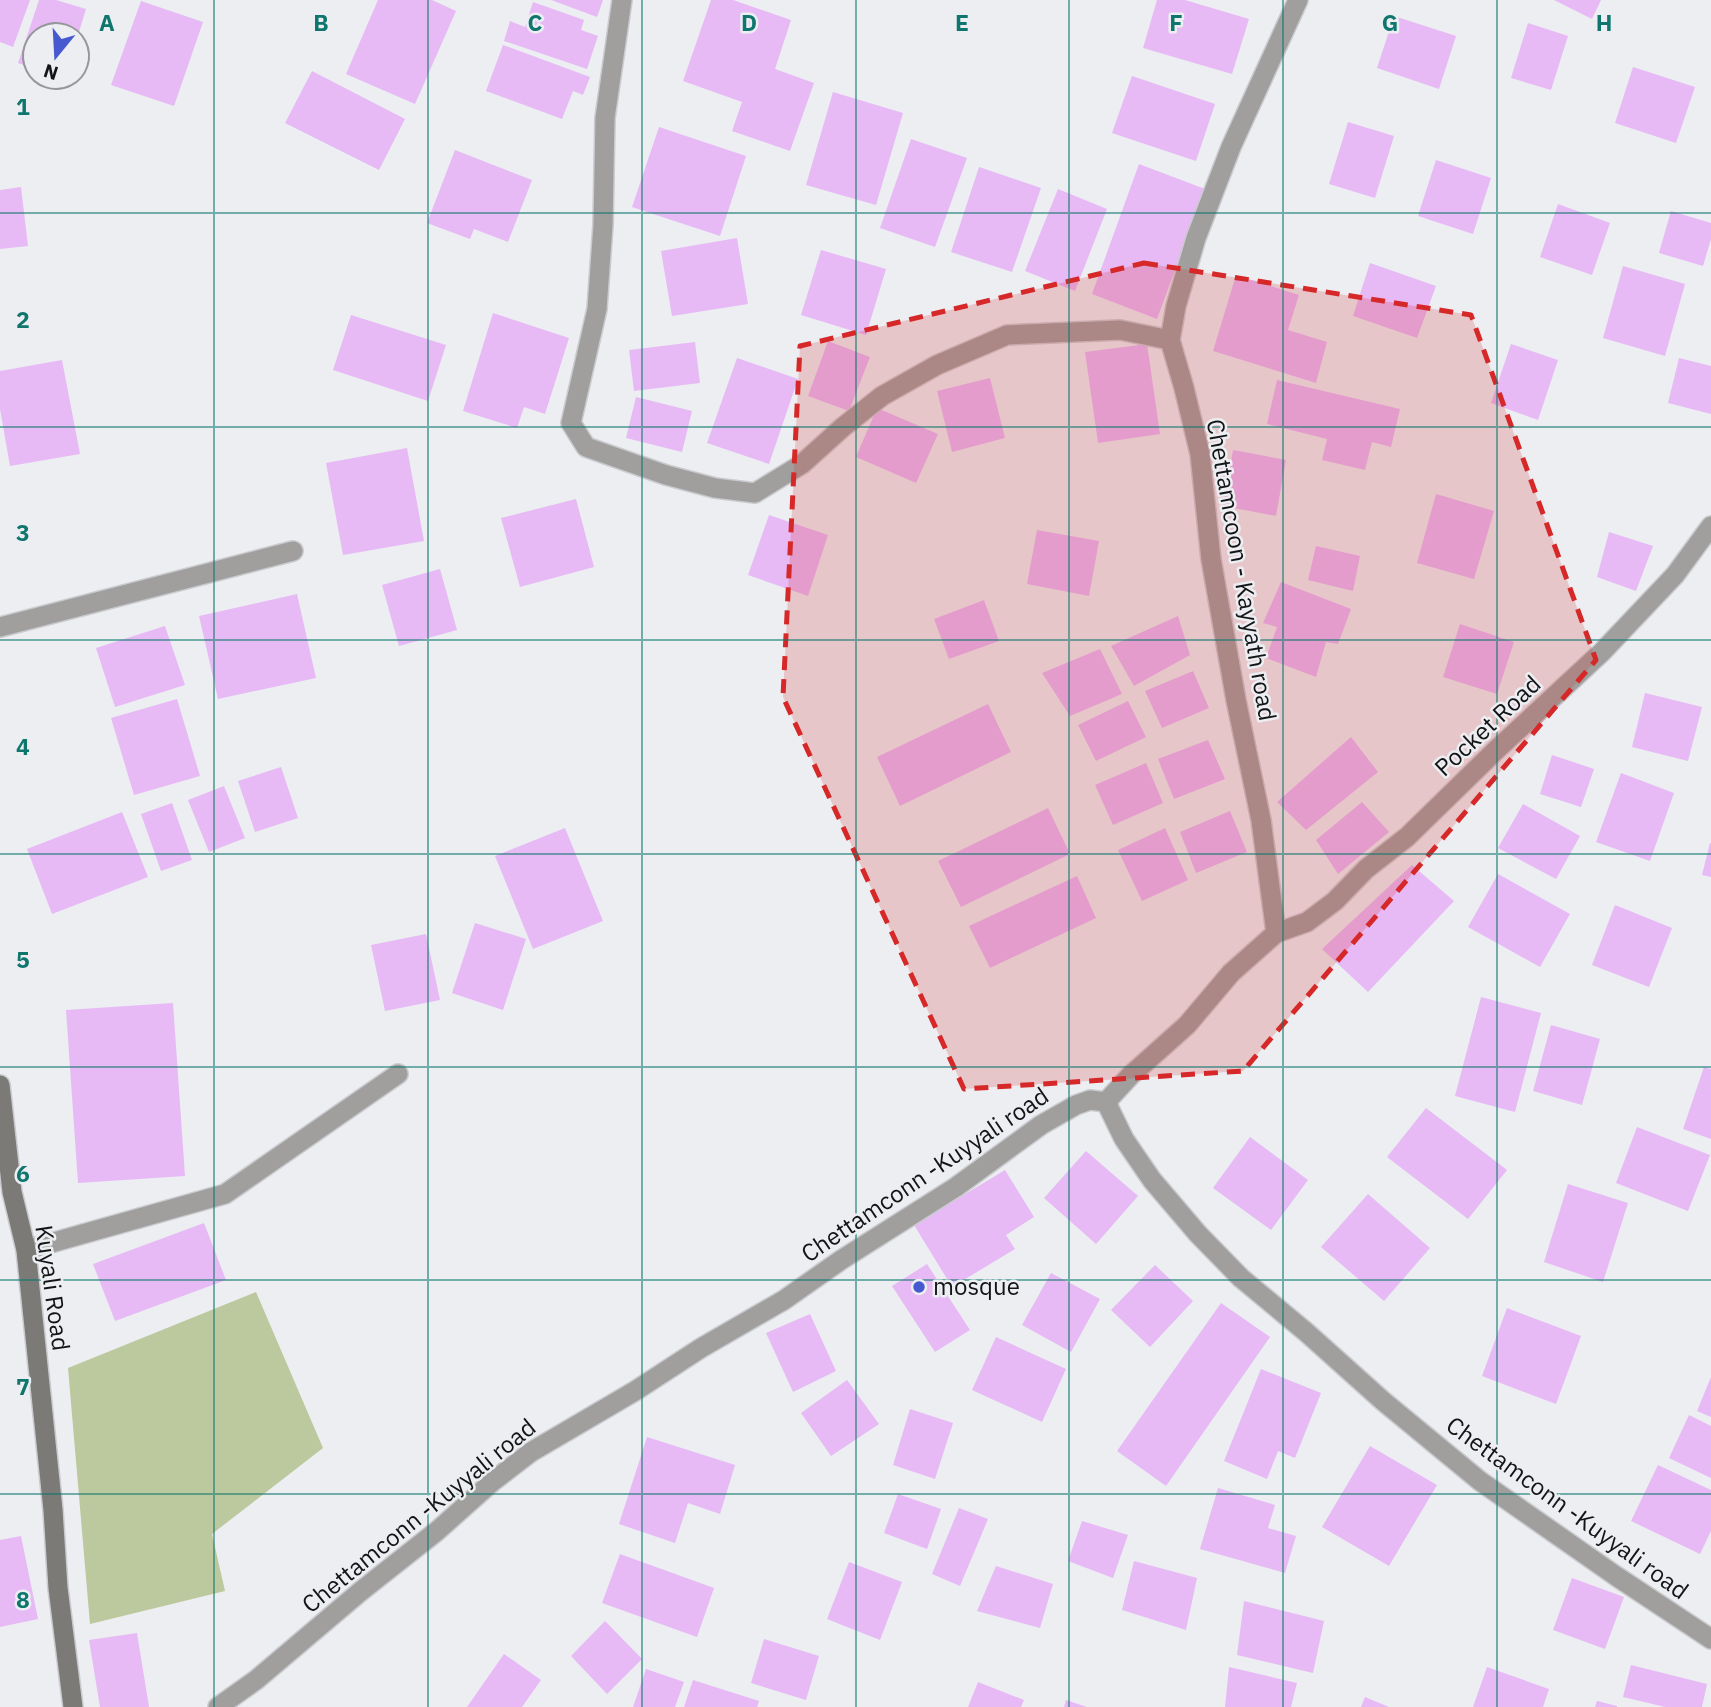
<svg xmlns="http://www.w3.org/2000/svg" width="1711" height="1707" font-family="'IBM Plex Sans',sans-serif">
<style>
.green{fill:#bcc89e}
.building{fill:#e7baf5}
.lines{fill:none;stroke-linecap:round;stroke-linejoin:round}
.minor-casing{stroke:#c9cbcf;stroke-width:22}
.secondary-casing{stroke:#c9cbcf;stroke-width:22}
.minor{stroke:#a09f9d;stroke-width:19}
.secondary{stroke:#7b7a77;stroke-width:19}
.marked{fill:#d62828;fill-opacity:0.2;stroke:#d62828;stroke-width:5;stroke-dasharray:14 9;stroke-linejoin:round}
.grid{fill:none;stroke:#0f766e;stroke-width:2;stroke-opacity:0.55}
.poi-dot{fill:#4759ce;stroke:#eceef2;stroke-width:2.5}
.labels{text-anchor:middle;stroke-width:5;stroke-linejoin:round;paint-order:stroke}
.street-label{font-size:24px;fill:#131415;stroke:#eceef2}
.poi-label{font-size:24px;fill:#131415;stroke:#eceef2;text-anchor:start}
.grid-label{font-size:23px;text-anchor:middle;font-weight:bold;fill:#0f766e;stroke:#eceef2;stroke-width:5;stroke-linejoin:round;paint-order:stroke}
</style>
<rect width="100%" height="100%" fill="#eceef2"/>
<polygon class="green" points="256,1292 323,1448 212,1534 225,1591 90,1624 68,1368"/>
<g class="building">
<polygon points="0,0 30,0 13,47 0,42"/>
<polygon points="39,0 56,0 86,9 78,35 35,35 35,69 18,63"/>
<polygon points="378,0 432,0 456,11 415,104 346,74"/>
<polygon points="551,0 603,0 597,17"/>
<polygon points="711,0 733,0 791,20 775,69 814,83 790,151 732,131 742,102 683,81"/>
<polygon points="1157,0 1185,0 1249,19 1232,74 1143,48"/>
<polygon points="1554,0 1601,0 1592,19"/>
<polygon points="141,1 203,22 174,106 111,85"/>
<polygon points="533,2 584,20 581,30 598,36 587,69 504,41 510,21 525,27"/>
<polygon points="1394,16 1456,36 1439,89 1377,68"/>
<polygon points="1528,23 1568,36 1551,90 1511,78"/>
<polygon points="503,45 590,77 583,95 573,91 562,119 486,91"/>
<polygon points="1633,67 1695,87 1676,143 1615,123"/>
<polygon points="312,71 405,119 379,170 285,123"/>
<polygon points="1132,76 1215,104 1196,161 1112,133"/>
<polygon points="833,92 903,113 876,205 806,185"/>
<polygon points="1348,122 1394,136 1375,198 1329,184"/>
<polygon points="659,127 746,156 720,236 632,207"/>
<polygon points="911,139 967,158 935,247 880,228"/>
<polygon points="455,150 532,180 508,242 474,229 470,239 427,223"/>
<polygon points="1436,160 1491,178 1473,234 1418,216"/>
<polygon points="1139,164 1205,189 1157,319 1092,294"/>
<polygon points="979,167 1041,188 1012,272 951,252"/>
<polygon points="21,187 28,246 0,249 0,190"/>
<polygon points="1058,189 1107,209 1075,291 1025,271"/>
<polygon points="1558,204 1610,223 1592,275 1540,257"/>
<polygon points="1671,211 1711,223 1711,239 1703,266 1659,253"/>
<polygon points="737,238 748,304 672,316 661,251"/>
<polygon points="821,250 886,269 866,335 801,315"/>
<polygon points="1370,263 1436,286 1417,338 1353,316"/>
<polygon points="1623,266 1685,284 1665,356 1603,338"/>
<polygon points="1236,275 1299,295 1288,330 1327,342 1316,383 1213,351"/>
<polygon points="493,313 569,338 545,414 524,407 517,428 463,411"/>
<polygon points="351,315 446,345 428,401 333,370"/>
<polygon points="828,341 870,357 849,411 808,396"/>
<polygon points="695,342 700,383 634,391 629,350"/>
<polygon points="1147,344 1160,434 1098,443 1085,352"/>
<polygon points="1511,344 1558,360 1538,420 1491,403"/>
<polygon points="737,358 798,379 769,464 707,443"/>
<polygon points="1679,358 1711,366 1711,414 1668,403"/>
<polygon points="62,360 80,454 10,466 0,409 0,371"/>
<polygon points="990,378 1005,438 952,452 937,391"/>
<polygon points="1277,380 1400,409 1391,447 1372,442 1365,470 1322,460 1327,439 1267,424"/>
<polygon points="636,397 692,411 682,452 626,438"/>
<polygon points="877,408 938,434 916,483 856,457"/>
<polygon points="407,448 424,541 343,555 326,463"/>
<polygon points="1233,450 1286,460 1276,516 1223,506"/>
<polygon points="1436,494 1494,511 1474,579 1417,563"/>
<polygon points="576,499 594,567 520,587 501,518"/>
<polygon points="769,515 828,535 808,596 748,575"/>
<polygon points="1037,530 1099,541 1089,596 1027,584"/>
<polygon points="1609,532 1653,546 1636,591 1597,577"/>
<polygon points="1316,546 1360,556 1353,591 1308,580"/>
<polygon points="440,569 457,630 399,646 382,585"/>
<polygon points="1281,582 1351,609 1338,644 1326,642 1316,677 1266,658 1277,627 1263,623"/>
<polygon points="297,594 316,678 218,699 199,616"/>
<polygon points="984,600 999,641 949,659 934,619"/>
<polygon points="1178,616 1190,655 1134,686 1111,646"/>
<polygon points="1460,624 1514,642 1497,694 1443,677"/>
<polygon points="165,626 185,685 115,707 96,648"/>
<polygon points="1100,649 1122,694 1070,716 1042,673"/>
<polygon points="1193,671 1209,708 1162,728 1145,691"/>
<polygon points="1645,693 1702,707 1688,761 1632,747"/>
<polygon points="177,699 200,776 134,795 111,718"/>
<polygon points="1128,701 1146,737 1096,761 1078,725"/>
<polygon points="988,704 1011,752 900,806 877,757"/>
<polygon points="1351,737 1378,772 1306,830 1277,802"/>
<polygon points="1208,740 1225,779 1174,799 1158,759"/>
<polygon points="1552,755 1594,769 1581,807 1540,794"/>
<polygon points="1146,763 1163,803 1113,825 1095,785"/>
<polygon points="281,767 298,818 255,832 238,781"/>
<polygon points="1621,773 1674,793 1650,861 1596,842"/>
<polygon points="224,786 245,838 209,852 188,800"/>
<polygon points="1362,802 1389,832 1338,874 1316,840"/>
<polygon points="172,803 192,860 161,871 141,814"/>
<polygon points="1523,804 1580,836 1556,879 1498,848"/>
<polygon points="1048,808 1070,854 961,907 938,861"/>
<polygon points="1230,811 1247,852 1196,873 1180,832"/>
<polygon points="122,812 148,877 52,914 27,849"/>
<polygon points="565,828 603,921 533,949 495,856"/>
<polygon points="1165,828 1188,880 1142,901 1118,850"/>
<polygon points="1710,843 1711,843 1711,877 1702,875"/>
<polygon points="1412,865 1454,901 1368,992 1322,949"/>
<polygon points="1498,874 1570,914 1540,967 1468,927"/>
<polygon points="1077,876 1096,918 990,968 969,926"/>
<polygon points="1615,905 1672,928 1649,987 1592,965"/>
<polygon points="475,923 526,939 503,1010 452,993"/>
<polygon points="426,934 440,1000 385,1011 371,945"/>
<polygon points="1481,997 1541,1013 1515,1112 1455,1096"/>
<polygon points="173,1003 185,1176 78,1183 66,1010"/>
<polygon points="1551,1025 1600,1039 1582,1105 1533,1091"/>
<polygon points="1704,1067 1711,1069 1711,1139 1683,1129"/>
<polygon points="1426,1108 1507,1170 1468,1219 1387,1157"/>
<polygon points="1637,1127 1710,1155 1688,1211 1616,1183"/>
<polygon points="1250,1137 1308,1180 1271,1230 1213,1188"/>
<polygon points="1086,1151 1138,1196 1096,1244 1044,1198"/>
<polygon points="1005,1170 1034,1217 1006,1235 1015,1249 952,1287 914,1225"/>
<polygon points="1568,1184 1628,1203 1603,1282 1544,1262"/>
<polygon points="1368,1194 1430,1248 1384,1301 1321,1247"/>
<polygon points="204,1223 226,1280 115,1321 93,1264"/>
<polygon points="927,1264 970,1330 935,1352 892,1286"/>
<polygon points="1155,1265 1193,1301 1150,1347 1111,1310"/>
<polygon points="1051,1273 1100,1299 1071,1352 1022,1325"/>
<polygon points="1221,1303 1270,1337 1166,1486 1117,1451"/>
<polygon points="1507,1308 1581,1336 1556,1404 1482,1376"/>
<polygon points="810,1314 836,1371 793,1392 766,1333"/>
<polygon points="996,1337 1066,1369 1042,1422 972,1390"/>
<polygon points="1261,1369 1321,1393 1295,1458 1278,1451 1267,1479 1224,1461"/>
<polygon points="1711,1377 1711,1417 1697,1411"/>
<polygon points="847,1380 879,1424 831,1456 801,1413"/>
<polygon points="910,1409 953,1423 935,1479 893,1465"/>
<polygon points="1689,1415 1711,1426 1711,1478 1669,1458"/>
<polygon points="647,1437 735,1465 720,1514 688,1503 675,1543 619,1524"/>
<polygon points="1370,1446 1437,1485 1389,1566 1322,1527"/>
<polygon points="1658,1465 1711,1490 1711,1531 1700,1554 1631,1521"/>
<polygon points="1218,1488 1275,1505 1268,1528 1296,1536 1285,1573 1200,1549"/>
<polygon points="898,1494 941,1509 927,1549 884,1533"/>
<polygon points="959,1508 988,1519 960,1586 932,1574"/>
<polygon points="1082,1521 1128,1535 1113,1578 1068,1561"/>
<polygon points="21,1536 38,1619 0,1627 0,1540"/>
<polygon points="620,1554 714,1588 697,1637 602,1603"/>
<polygon points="1134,1561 1197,1578 1186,1630 1122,1610"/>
<polygon points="849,1562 902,1582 880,1640 827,1619"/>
<polygon points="996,1566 1053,1584 1040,1628 977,1611"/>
<polygon points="1572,1578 1624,1597 1605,1649 1553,1630"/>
<polygon points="1244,1601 1324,1621 1313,1673 1237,1655"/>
<polygon points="605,1621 642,1659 607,1694 571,1656"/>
<polygon points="137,1633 149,1707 100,1707 89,1640"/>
<polygon points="764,1639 819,1656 806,1700 751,1683"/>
<polygon points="504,1654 541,1680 522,1707 467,1707"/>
<polygon points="1631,1665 1707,1684 1702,1707 1665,1707 1623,1697"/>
<polygon points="1229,1667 1297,1683 1291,1707 1225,1707"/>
<polygon points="1487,1667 1549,1689 1543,1707 1473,1707"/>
<polygon points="646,1669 684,1682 675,1707 633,1707"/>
<polygon points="693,1680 759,1701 757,1707 684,1707"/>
<polygon points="978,1682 1024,1700 1021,1707 968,1707"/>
<polygon points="1365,1697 1389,1707 1361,1707"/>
<polygon points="1066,1700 1087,1707 1064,1707"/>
<polygon points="1597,1701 1617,1706 1617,1707 1595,1707"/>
</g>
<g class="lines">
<g class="minor-casing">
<g id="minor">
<polyline points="622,0 605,118 603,225 597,309 571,423 586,447 666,475 715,488 755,493 802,464 843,427 882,396 937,365 1007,335 1120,330 1170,340"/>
<polyline points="0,627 293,551"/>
<polyline points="1276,933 1307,922 1335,901 1366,869 1407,837 1494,752 1602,652 1675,575 1711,526"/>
<polyline points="1106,1102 1131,1075 1187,1025 1231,973 1276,933 1261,820 1236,700 1211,559 1200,454 1184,388 1170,340 1176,306 1196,238 1231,147 1298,0"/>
<polyline points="26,1250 225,1194 398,1074"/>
<polyline points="218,1707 256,1680 361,1591 437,1531 492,1482 531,1452 635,1391 701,1348 784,1300 841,1260 956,1187 1041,1125 1076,1105 1090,1100 1106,1102 1124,1139 1152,1180 1198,1234 1241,1278 1306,1332 1383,1401 1480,1481 1616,1576 1711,1639"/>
</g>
</g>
<g class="secondary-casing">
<polyline id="secondary" points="0,1085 12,1192 26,1250 53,1510 58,1588 73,1707"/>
</g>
<use href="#minor" class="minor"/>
<use href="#secondary" class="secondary"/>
</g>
<path class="marked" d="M1144 263 1471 315 1596 660 1243 1071 964 1089 783 697 800 346Z"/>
<path class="grid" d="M214 0V1707M428 0V1707M642 0V1707M856 0V1707M1069 0V1707M1283 0V1707M1497 0V1707M0 213H1711M0 427H1711M0 640H1711M0 854H1711M0 1067H1711M0 1280H1711M0 1494H1711"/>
<circle class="poi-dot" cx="919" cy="1287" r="7"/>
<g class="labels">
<g class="street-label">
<text transform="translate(1241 570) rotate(80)" y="8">Chettamcoon - Kayyath road</text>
<text transform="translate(1488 726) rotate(-43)" y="8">Pocket Road</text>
<text transform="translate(925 1175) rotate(-34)" y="8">Chettamconn -Kuyyali road</text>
<text transform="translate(52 1288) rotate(82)" y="8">Kuyali Road</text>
<text transform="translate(1567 1508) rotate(36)" y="8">Chettamconn -Kuyyali road</text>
<text transform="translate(419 1516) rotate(-39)" y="8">Chettamconn -Kuyyali road</text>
</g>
<g class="poi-label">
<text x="933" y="1295">mosque</text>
</g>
</g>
<g class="grid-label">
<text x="107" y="31">A</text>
<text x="321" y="31">B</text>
<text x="535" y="31">C</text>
<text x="749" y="31">D</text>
<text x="962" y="31">E</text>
<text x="1176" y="31">F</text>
<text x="1390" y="31">G</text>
<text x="1604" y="31">H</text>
<text x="23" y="115">1</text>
<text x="23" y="328">2</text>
<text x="23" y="541">3</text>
<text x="23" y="755">4</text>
<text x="23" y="968">5</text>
<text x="23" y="1182">6</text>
<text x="23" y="1395">7</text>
<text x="23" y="1608">8</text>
</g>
<g transform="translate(56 56) rotate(198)"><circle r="33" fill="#eceef2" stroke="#95979a" stroke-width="2"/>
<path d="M0-5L12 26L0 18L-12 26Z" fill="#4759ce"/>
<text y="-10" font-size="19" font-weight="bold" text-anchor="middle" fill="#131415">N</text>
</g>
</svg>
